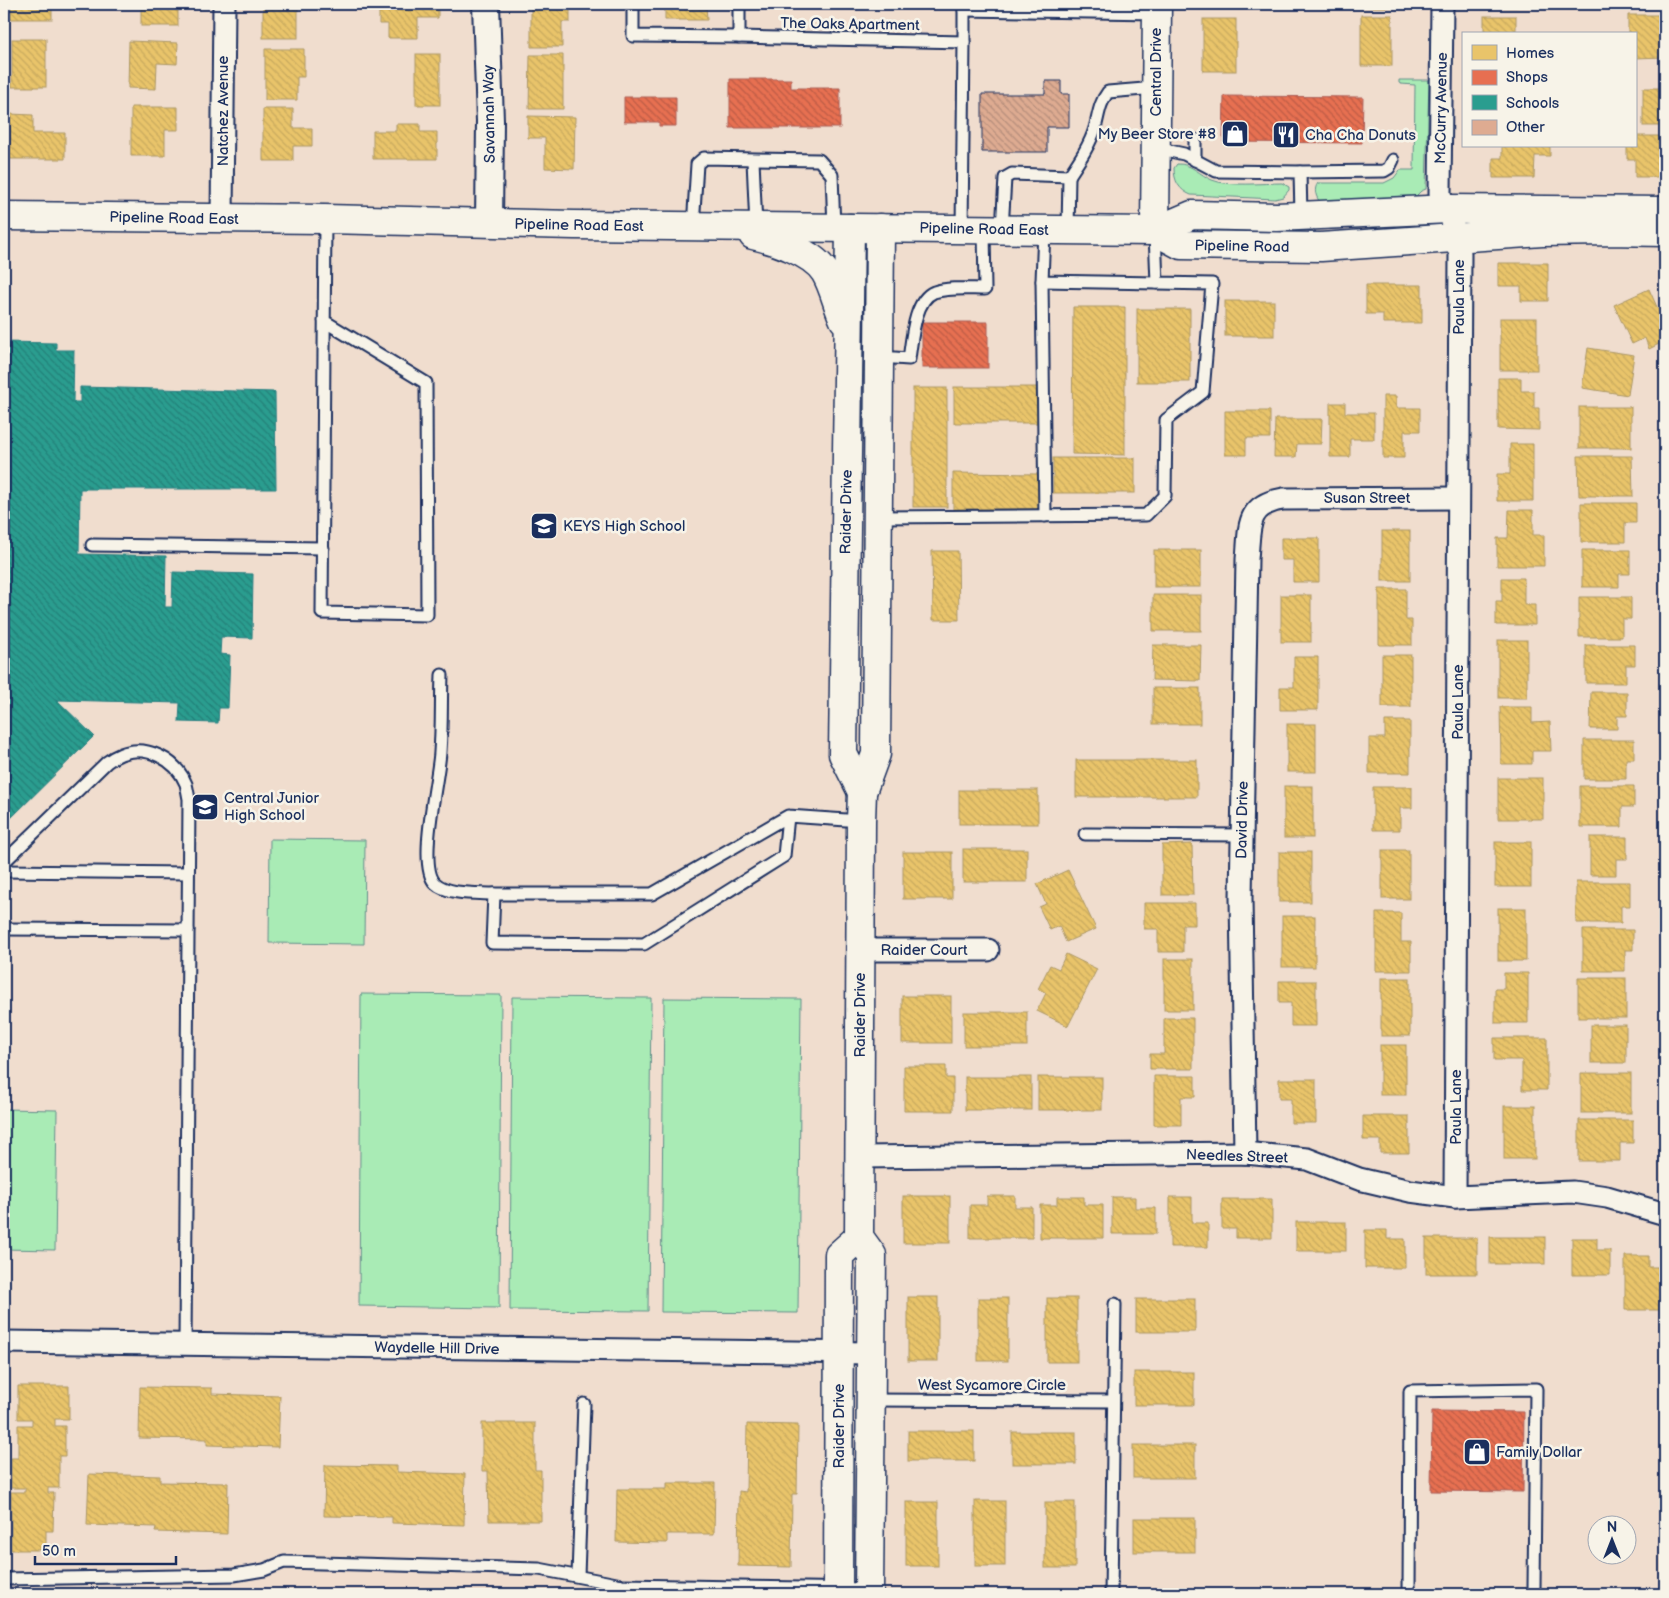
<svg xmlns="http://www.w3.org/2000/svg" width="1669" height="1598" font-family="'Balsamiq Sans',sans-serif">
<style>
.grass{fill:#a9ebb5;stroke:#628d8a}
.homes{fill:url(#homes-back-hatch);stroke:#ab9766}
.shops{fill:url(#shops-back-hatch);stroke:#aa5c55}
.schools{fill:url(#schools-back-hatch);stroke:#267c80}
.building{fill:url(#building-back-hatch);stroke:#1b2f5e}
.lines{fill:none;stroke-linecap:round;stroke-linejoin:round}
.service-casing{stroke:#1b2f5e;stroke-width:15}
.minor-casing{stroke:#1b2f5e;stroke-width:25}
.tertiary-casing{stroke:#1b2f5e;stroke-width:30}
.secondary-casing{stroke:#1b2f5e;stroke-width:31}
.service{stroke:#f7f3e8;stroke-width:11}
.minor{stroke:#f7f3e8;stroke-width:21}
.tertiary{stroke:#f7f3e8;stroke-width:26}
.secondary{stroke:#f7f3e8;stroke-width:28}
.labels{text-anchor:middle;stroke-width:5;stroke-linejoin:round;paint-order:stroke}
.street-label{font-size:15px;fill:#1b2f5e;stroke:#f7f3e8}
.poi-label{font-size:15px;fill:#1b2f5e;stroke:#f7f3e8;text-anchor:start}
</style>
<defs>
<pattern id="homes-back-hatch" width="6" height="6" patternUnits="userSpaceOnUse" patternTransform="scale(1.25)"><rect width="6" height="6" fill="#e9c46a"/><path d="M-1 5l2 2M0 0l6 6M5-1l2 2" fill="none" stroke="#c7a95e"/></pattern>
<pattern id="shops-back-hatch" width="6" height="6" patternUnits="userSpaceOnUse" patternTransform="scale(1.25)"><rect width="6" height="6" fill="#e76f51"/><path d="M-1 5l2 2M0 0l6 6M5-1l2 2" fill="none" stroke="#ba5c46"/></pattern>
<pattern id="schools-back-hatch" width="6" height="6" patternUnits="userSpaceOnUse" patternTransform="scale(1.25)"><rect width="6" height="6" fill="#2a9d8f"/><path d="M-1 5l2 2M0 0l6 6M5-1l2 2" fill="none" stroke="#238078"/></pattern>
<pattern id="building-back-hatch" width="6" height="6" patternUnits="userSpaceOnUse" patternTransform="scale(1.25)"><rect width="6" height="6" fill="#deab91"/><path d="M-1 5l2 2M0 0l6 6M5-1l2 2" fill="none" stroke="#b38c7a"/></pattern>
</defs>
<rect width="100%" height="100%" fill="#f0ddce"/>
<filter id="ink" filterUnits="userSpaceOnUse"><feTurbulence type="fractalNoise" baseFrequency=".02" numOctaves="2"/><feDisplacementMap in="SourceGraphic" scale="10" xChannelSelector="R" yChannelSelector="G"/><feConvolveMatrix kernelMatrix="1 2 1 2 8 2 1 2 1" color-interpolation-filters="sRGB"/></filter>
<g filter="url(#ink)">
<g class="grass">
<path d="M1399 80H1429L1426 189 1421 191 1413 199 1321 203C1316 198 1313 189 1318 183H1384L1394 178 1400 170H1414L1415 85 1401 84 1399 83Z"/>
<path d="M1177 164C1191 163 1200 175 1212 180 1228 187 1264 183 1282 183L1289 187V190L1283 197 1275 199 1191 195C1179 190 1174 181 1174 168Z"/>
<polygon points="270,839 365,840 364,944 269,943"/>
<polygon points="361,994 501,995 499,1308 359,1306"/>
<polygon points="512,997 651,998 648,1311 510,1310"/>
<polygon points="664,998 801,999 798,1313 661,1312"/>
<polygon points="4,1109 57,1110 55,1250 4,1249"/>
</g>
<g class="homes">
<rect x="11" y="4" width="41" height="15"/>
<rect x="141" y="4" width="37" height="22"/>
<rect x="263" y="4" width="35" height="34"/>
<polygon points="379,4 438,4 438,18 418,18 418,38 388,38 388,24 379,24"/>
<polygon points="531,4 570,4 570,22 562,22 562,47 531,47"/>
<polygon points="665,4 706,4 707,20 665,20"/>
<rect x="1204" y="4" width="32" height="4"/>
<rect x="1356" y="4" width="37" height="3"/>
<rect x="1485" y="4" width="32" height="3"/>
<rect x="1361" y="15" width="31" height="51"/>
<polygon points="1628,15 1665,15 1665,57 1635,58 1635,34 1628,34"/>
<rect x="1484" y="16" width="32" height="18"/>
<rect x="1203" y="19" width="33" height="52"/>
<rect x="12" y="39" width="34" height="48"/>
<polygon points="129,41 178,43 177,64 157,63 156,89 128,88"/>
<polygon points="265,49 304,49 304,77 297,77 297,100 265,100"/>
<rect x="416" y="54" width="24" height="51"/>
<polygon points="530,55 563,55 563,109 529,109"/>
<rect x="1643" y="88" width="22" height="38"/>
<polygon points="131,107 178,107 178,130 165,130 165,156 131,156"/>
<polygon points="263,109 293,109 293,128 312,128 312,146 293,146 293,161 263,161"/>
<polygon points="10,114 33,115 33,133 65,133 65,159 10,159"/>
<polygon points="528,116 575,117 574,169 545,168 545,138 528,138"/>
<polygon points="396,124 420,124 420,132 437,132 437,159 373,159 373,131 396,131"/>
<polygon points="1635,136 1665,136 1665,177 1635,177 1635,159 1627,159 1627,146 1635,146"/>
<polygon points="1502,146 1550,146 1550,156 1535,156 1534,178 1493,178 1493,158 1502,158"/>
<polygon points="1498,263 1548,263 1548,301 1521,301 1521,286 1498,286"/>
<polygon points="1366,285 1422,285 1422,323 1383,323 1383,314 1366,314"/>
<polygon points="1649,289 1665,325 1665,341 1649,349 1645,338 1632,344 1614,305"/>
<rect x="1225" y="301" width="49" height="35"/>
<polygon points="1073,307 1125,307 1125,455 1072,454"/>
<rect x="1137" y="309" width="53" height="73"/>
<rect x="1500" y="318" width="37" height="52"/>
<polygon points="1588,348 1634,355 1628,395 1582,388"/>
<polygon points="1498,378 1521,378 1521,391 1534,391 1534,408 1539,408 1539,430 1498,429"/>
<rect x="954" y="387" width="86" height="36"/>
<rect x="913" y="388" width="34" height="119"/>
<polygon points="1383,396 1396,396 1396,408 1420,408 1420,431 1404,431 1404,458 1383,458"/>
<polygon points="1330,403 1345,403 1345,413 1374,413 1374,439 1350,439 1350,457 1330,457"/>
<rect x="1579" y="407" width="52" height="41"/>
<polygon points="1225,411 1270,411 1270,438 1246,438 1246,455 1225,455"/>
<polygon points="1275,419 1322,419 1321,444 1297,444 1296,457 1274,457"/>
<polygon points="1510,444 1533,444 1533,501 1497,501 1497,474 1510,474"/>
<polygon points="1578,456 1632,456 1633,496 1579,496"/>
<rect x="1053" y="458" width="82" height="35"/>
<polygon points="953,473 1039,474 1039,509 953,509"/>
<polygon points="1581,503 1636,503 1636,523 1625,523 1625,542 1581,542"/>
<polygon points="1509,510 1533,510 1533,535 1544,535 1544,566 1497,566 1497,538 1508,538"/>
<rect x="1382" y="531" width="28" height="50"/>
<polygon points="1281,538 1319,538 1319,582 1293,582 1293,560 1281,560"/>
<rect x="1154" y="550" width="47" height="37"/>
<polygon points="1582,550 1630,550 1630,574 1619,574 1619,587 1582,587"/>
<polygon points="932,551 958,551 959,620 933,620"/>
<polygon points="1502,578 1524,578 1524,605 1535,605 1535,625 1496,625 1496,601 1502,601"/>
<polygon points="1379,589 1406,589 1406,620 1412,620 1412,645 1379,645"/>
<rect x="1153" y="595" width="48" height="36"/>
<rect x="1281" y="595" width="30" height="47"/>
<polygon points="1579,597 1631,597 1631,619 1622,619 1622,637 1579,637"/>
<rect x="1498" y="640" width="29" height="58"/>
<polygon points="1153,645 1201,645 1200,681 1152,680"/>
<polygon points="1586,645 1635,645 1635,665 1626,665 1626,683 1586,683"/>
<rect x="1382" y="655" width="29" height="52"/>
<polygon points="1294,657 1318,657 1318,710 1280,710 1280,687 1294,687"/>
<rect x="1153" y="688" width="47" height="36"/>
<polygon points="1591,692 1627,692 1627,716 1617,716 1617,729 1590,729"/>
<polygon points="1500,707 1532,707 1532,723 1550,722 1551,751 1532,751 1532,764 1501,764"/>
<polygon points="1385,721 1410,721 1410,773 1369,773 1369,738 1385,738"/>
<rect x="1287" y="724" width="29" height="48"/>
<polygon points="1584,740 1634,740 1634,759 1626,759 1626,779 1584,779"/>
<rect x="1076" y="760" width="121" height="37"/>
<rect x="1498" y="778" width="45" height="41"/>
<rect x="1284" y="786" width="29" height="52"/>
<polygon points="1580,786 1634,786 1634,807 1622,807 1622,827 1580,827"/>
<polygon points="1373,787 1412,787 1412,808 1400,808 1400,830 1373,830"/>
<rect x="959" y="790" width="79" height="34"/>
<polygon points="1590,837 1627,837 1627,859 1616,859 1616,875 1590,875"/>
<rect x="1495" y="842" width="36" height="45"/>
<polygon points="1192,844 1193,895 1162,895 1162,845"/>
<rect x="963" y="849" width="64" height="33"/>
<rect x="1382" y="850" width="27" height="49"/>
<rect x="903" y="852" width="49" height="47"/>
<rect x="1279" y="852" width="32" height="50"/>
<polygon points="1068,870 1096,929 1066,942 1059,926 1050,930 1039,907 1046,904 1037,884"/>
<polygon points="1576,882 1630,882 1630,906 1621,906 1621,923 1576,923"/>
<polygon points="1144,903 1195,903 1195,925 1183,925 1183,952 1158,952 1158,929 1144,929"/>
<rect x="1498" y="908" width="28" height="53"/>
<polygon points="1376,913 1401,913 1401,942 1411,942 1411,971 1376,971"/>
<rect x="1282" y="916" width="33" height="51"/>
<polygon points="1583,930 1633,930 1633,950 1625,950 1625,971 1583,971"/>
<polygon points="1066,954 1097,969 1068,1026 1037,1011 1046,993 1038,989 1050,965 1059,969"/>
<rect x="1164" y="959" width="29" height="51"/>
<polygon points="1504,973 1528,973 1528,1023 1495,1023 1495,989 1504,989"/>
<rect x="1381" y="978" width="29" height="58"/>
<rect x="1578" y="978" width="48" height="40"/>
<polygon points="1279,981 1316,981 1316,1026 1291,1026 1291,1003 1279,1003"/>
<rect x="902" y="996" width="49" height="47"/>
<rect x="964" y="1012" width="63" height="34"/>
<polygon points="1164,1018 1193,1018 1193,1069 1150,1069 1150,1054 1164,1054"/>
<rect x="1591" y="1025" width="35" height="38"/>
<polygon points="1494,1038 1547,1038 1547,1090 1522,1090 1522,1060 1494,1060"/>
<rect x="1380" y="1045" width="26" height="50"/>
<polygon points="904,1066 946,1066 946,1078 953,1078 953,1111 904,1111"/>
<rect x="1581" y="1073" width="50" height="40"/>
<polygon points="1154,1076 1195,1076 1195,1097 1181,1097 1181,1125 1154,1125"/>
<rect x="965" y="1077" width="66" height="33"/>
<rect x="1038" y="1077" width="64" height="33"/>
<polygon points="1279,1079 1316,1079 1316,1123 1291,1123 1291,1099 1279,1099"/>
<rect x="1504" y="1106" width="31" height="53"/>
<polygon points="1363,1116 1409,1116 1409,1153 1380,1153 1380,1140 1363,1140"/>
<polygon points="1579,1120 1633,1120 1633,1143 1620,1143 1620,1161 1579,1161"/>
<rect x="903" y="1196" width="47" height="47"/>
<polygon points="987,1196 1015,1196 1015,1207 1032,1207 1032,1238 970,1238 970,1205 987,1205"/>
<polygon points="1057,1197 1084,1197 1084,1205 1103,1205 1103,1238 1040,1238 1040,1205 1057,1205"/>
<polygon points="1112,1197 1135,1197 1135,1208 1156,1208 1156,1234 1112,1234"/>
<polygon points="1170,1197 1192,1197 1192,1223 1208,1223 1208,1247 1170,1247"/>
<polygon points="1222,1199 1272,1199 1272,1238 1236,1238 1236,1229 1222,1229"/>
<rect x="1296" y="1222" width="50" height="29"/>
<polygon points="1365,1230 1387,1230 1387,1239 1405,1239 1405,1268 1365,1268"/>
<rect x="1490" y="1237" width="55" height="27"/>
<rect x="1426" y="1238" width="51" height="36"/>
<polygon points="1572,1238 1597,1238 1597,1250 1610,1250 1610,1275 1572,1275"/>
<polygon points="1625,1256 1648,1256 1648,1267 1664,1267 1664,1310 1625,1310"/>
<rect x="908" y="1297" width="30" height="64"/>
<rect x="978" y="1298" width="30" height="63"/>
<rect x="1047" y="1298" width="30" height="64"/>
<rect x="1136" y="1299" width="59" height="33"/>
<rect x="1134" y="1372" width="60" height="33"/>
<polygon points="18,1386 69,1386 69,1419 55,1419 55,1426 65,1426 65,1456 59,1456 59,1488 48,1488 48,1493 54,1493 53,1531 46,1531 46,1550 11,1550 11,1492 25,1492 25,1488 11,1488 11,1458 18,1458 18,1425 32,1425 32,1419 18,1419"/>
<polygon points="140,1387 212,1388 212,1394 280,1396 278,1447 207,1445 207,1439 139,1438"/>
<polygon points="482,1423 535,1423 535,1470 541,1470 541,1521 489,1521 488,1471 482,1471"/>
<polygon points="747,1424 798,1425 797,1494 792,1494 791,1567 738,1566 739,1491 746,1492"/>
<rect x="908" y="1431" width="66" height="30"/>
<rect x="1012" y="1432" width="64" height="32"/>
<rect x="1133" y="1445" width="62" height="33"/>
<polygon points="325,1465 397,1466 397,1472 465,1474 464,1525 392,1523 392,1517 324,1516"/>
<polygon points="89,1474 160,1476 160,1482 228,1483 227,1534 155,1532 156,1527 87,1525"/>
<polygon points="667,1483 715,1483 714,1534 667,1534 667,1543 616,1542 617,1489 667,1489"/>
<rect x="975" y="1501" width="30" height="65"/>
<rect x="906" y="1502" width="32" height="64"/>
<rect x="1045" y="1502" width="30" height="66"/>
<rect x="1134" y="1518" width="61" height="34"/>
<rect x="1133" y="1593" width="60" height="1"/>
</g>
<g class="shops">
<polygon points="730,79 791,79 791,88 840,88 840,128 730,128"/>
<polygon points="1224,96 1363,97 1362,143 1223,142"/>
<polygon points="624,97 676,97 676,126 659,126 659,122 624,122"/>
<rect x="922" y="322" width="66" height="46"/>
<polygon points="1432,1411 1524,1412 1523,1492 1431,1491"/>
</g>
<polygon class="schools" points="4,342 56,343 56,350 74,350 73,402 80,402 80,387 275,392 276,489 80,489 79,554 166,556 165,607 172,607 173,572 253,574 252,638 221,637 220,654 230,655 228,708 219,708 218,723 179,722 180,703 57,700 94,736 4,825"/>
<polygon class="building" points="1045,81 1061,81 1061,94 1069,94 1069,127 1047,127 1047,152 982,152 982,94 1045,94"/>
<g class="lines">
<g class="service-casing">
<g id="service">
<polyline points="633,4 633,36 739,37"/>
<polyline points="739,4 739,37 964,42"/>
<polyline points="964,10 1157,13"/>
<polyline points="1195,140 1195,160"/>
<polyline points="1156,148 1184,154 1216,171 1300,172 1301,215"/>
<polyline points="753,160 756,227"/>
<polyline points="1300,172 1384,171 1389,168 1393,160"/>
<polyline points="693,227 697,164 704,158 819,160 832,175 834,228"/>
<polyline points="962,229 964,42 964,4"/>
<path d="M1002 230 1005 178 1012 174 1069 176C1079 161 1090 145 1095 128 1099 114 1099 104 1108 92L1156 88"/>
<polyline points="1044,230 1042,281 1157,283"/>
<polyline points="1068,230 1069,176"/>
<polyline points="1042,281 1045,516"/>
<path d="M324 321 426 383 427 615 322 613C323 482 324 351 325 219"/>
<path d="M880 357 909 359C912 340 914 300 934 292 949 287 969 289 985 289L984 230"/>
<polyline points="878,517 1146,515 1165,496 1166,420 1203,392 1212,284 1157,283 1155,233"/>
<polyline points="92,545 323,548"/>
<path d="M442 675C441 701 442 726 440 752 439 777 417 865 435 883 447 895 478 893 494 894"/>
<polyline points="788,816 784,856 644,944 492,943 494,894 652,894 788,816 861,821"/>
<polyline points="1085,834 1242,835"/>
<path d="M4 862 107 762C111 759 116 756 121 754 146 744 176 759 186 784 187 788 188 794 189 799L185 1345"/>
<polyline points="4,871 188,873"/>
<polyline points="4,929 188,930"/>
<polyline points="871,1400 1113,1401"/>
<polyline points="578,1576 584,1404"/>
<polyline points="4,1579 234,1575 264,1570 284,1562 539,1569 622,1585 869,1589"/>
<polyline points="1111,1594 1115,1304"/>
<polyline points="1409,1594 1410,1391 1536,1389 1534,1589 1533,1594"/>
</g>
</g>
<g class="minor-casing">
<g id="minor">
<polyline points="1442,4 1440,193 1441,199 1449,209 1460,253 1455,1197"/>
<polyline points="222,218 224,4"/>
<polyline points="861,950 988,950"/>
<path d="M1245 1153 1241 898 1247 559C1250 528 1245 505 1283 499L1458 498"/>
<polyline points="860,1157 1245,1153 1307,1159 1359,1179 1410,1191 1455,1197 1573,1192 1607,1197 1665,1214"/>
<polyline points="4,1342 871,1353"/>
</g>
</g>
<g class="tertiary-casing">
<polyline id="tertiary" points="486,4 490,121 489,223"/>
</g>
<g class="secondary-casing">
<g id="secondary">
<polyline points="4,216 325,219 574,225 1155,231 1192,215 1277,217 1449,209 1665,211"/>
<polyline points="850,228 843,754 862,792"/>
<polyline points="1155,231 1181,245 1321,247 1542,232 1607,231 1665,232"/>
<polyline points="1155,231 1157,4"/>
<path d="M753 235C775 240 812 252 825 272 834 287 837 305 844 320"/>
<polyline points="838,1594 839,1255 859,1237"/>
<polyline points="869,1594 872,1255 859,1237 861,821 862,792 876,754 880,228"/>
</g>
</g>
<use href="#service" class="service"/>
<use href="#minor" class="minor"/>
<use href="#tertiary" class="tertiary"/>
<use href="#secondary" class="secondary"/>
</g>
</g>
<defs>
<g id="shop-square" transform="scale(1.4375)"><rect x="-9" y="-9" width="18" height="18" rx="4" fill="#1b2f5e" stroke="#f7f3e8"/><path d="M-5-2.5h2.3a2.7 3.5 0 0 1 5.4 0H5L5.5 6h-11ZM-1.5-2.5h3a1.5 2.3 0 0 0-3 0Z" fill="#fff"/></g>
<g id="restaurant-square" transform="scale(1.4375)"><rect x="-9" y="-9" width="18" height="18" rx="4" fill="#1b2f5e" stroke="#f7f3e8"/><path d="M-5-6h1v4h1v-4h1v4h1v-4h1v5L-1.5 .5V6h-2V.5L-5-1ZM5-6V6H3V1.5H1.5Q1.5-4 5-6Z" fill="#fff"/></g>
<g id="school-square" transform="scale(1.4375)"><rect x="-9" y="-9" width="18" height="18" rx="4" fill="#1b2f5e" stroke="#f7f3e8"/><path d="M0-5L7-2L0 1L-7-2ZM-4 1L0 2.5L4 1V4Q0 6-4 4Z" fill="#fff"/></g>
</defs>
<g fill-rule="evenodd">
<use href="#shop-square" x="1235" y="134"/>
<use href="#restaurant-square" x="1286" y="135"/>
<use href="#school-square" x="544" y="526"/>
<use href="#school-square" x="205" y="807"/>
<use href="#shop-square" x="1477" y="1452"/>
</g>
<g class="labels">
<g class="street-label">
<text transform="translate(850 24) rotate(1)" y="5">The Oaks Apartment</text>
<text transform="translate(1156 72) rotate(-90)" y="5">Central Drive</text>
<text transform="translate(1441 108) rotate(-89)" y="5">McCurry Avenue</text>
<text transform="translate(223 111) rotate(-90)" y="5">Natchez Avenue</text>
<text transform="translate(489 114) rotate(-91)" y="5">Savannah Way</text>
<text transform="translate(174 218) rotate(1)" y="5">Pipeline Road East</text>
<text transform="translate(579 225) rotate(1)" y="5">Pipeline Road East</text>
<text transform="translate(984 229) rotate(1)" y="5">Pipeline Road East</text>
<text transform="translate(1242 246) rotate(1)" y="5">Pipeline Road</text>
<text transform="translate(1459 297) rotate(-90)" y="5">Paula Lane</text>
<text x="1367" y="503">Susan Street</text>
<text transform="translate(846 512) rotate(-89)" y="5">Raider Drive</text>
<text transform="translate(1458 702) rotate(-90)" y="5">Paula Lane</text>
<text transform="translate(1242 820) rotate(-89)" y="5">David Drive</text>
<text x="924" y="955">Raider Court</text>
<text transform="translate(860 1015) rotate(-90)" y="5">Raider Drive</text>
<text transform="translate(1456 1107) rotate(-90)" y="5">Paula Lane</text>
<text transform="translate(1237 1156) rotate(2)" y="5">Needles Street</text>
<text transform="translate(437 1348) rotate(1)" y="5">Waydelle Hill Drive</text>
<text x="992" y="1390">West Sycamore Circle</text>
<text transform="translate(839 1426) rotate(-90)" y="5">Raider Drive</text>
</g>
<g class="poi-label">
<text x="1216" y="139" text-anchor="end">My Beer Store #8</text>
<text x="1305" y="140">Cha Cha Donuts</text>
<text x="563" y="531">KEYS High School</text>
<text x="224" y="803">Central Junior<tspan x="224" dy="17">High School</tspan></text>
<text x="1496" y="1457">Family Dollar</text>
</g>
</g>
<rect width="1669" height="1598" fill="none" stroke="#f7f3e8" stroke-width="20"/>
<rect x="10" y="10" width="1649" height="1578" fill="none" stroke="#1b2f5e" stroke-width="2" filter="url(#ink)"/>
<rect x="1462" y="32" width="175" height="115" fill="#f7f3e8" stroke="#9fa5b1"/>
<rect x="1472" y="45" width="25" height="15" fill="#e9c46a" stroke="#9fa5b1"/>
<text x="1506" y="58" font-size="15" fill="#1b2f5e">Homes</text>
<rect x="1472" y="70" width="25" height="15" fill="#e76f51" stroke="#9fa5b1"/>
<text x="1506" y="82" font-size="15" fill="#1b2f5e">Shops</text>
<rect x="1472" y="95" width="25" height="15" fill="#2a9d8f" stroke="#9fa5b1"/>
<text x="1506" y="108" font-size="15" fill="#1b2f5e">Schools</text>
<rect x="1472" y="120" width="25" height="15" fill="#deab91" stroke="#9fa5b1"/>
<text x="1506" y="132" font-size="15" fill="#1b2f5e">Other</text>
<g transform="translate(1612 1540)"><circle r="24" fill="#f7f3e8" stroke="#9fa5b1"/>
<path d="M0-4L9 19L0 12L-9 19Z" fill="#1b2f5e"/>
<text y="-8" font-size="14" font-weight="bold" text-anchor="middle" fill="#1b2f5e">N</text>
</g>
<path d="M35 1556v8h141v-8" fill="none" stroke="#1b2f5e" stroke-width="2.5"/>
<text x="42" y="1556" font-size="15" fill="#1b2f5e" stroke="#f7f3e8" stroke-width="4" paint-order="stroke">50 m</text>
</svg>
